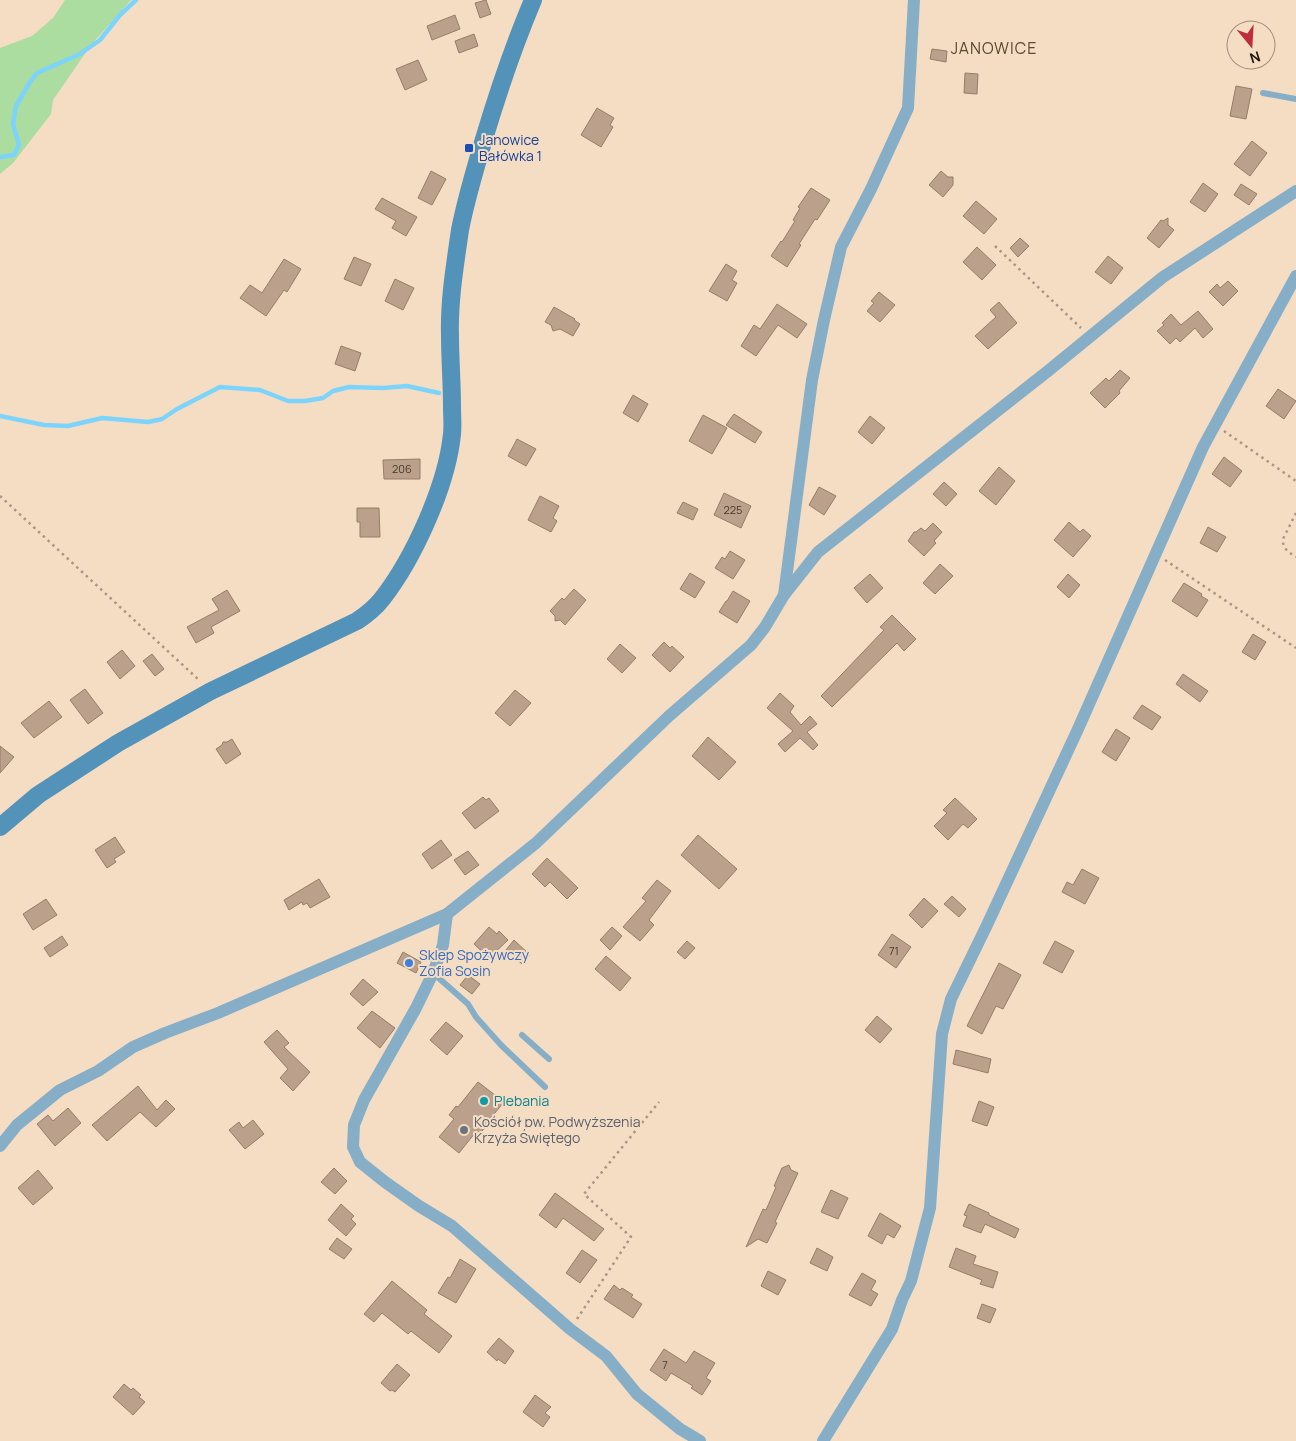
<svg xmlns="http://www.w3.org/2000/svg" width="1296" height="1441" font-family="Manrope,sans-serif">
<style>
.green{fill:#abdca0}
.lines{fill:none;stroke-linecap:round;stroke-linejoin:round}
.stream{stroke:#7cd4fc;stroke-width:4.5}
.building{fill:#bba18c;stroke:#957d68}
.path{stroke:#a99683;stroke-width:2.5;stroke-dasharray:2.5 4;stroke-linecap:butt}
.lane{stroke:#86aec7;stroke-width:6}
.street{stroke:#86aec7;stroke-width:12}
.secondary{stroke:#5493b9;stroke-width:18}
.transit-dot{fill:#1a4fb4;stroke:#f5ddc4;stroke-width:2}
.shop-dot{fill:#3f7fe0;stroke:#f5ddc4;stroke-width:2}
.culture-dot{fill:#0f9aa8;stroke:#f5ddc4;stroke-width:2}
.worship-dot{fill:#6b7280;stroke:#f5ddc4;stroke-width:2}
.labels{text-anchor:middle;stroke-width:4;stroke-linejoin:round;paint-order:stroke}
.number-label{font-size:11px;fill:#45392d}
.transit-label{font-size:14px;fill:#164399;stroke:#f5ddc4;text-anchor:start}
.shop-label{font-size:14px;fill:#366cbe;stroke:#f5ddc4;text-anchor:start}
.culture-label{font-size:14px;fill:#0d838f;stroke:#f5ddc4;text-anchor:start}
.worship-label{font-size:14px;fill:#5b616d;stroke:#f5ddc4;text-anchor:start}
.quarter-label{font-size:16px;letter-spacing:1px;fill:#5b4832;stroke:#f5ddc4}
</style>
<rect width="100%" height="100%" fill="#f5ddc4"/>
<polygon class="green" points="65,0 131,0 91,45 53,100 51,114 13,163 0,174 0,48 32,36 53,18"/>
<g class="lines">
<g class="stream">
<polyline points="0,157 14,155 19,145 13,124 16,106 30,82 37,73 80,54 100,40 120,15 136,0"/>
<polyline points="0,416 44,425 68,426 102,418 148,422 162,419 177,409 220,387 260,390 288,401 305,401 323,398 333,391 349,387 383,388 407,386 439,393"/>
</g>
</g>
<g class="building">
<polygon points="486,0 491,14 480,18 475,3"/>
<polygon points="455,15 460,29 432,40 427,26"/>
<polygon points="474,34 478,46 459,53 455,41"/>
<polygon points="932,49 947,51 946,62 930,59"/>
<polygon points="418,60 427,80 405,90 396,69"/>
<polygon points="965,73 978,74 977,94 964,93"/>
<polygon points="1236,86 1252,89 1246,119 1230,116"/>
<polygon points="597,108 614,118 610,125 613,127 601,147 581,135"/>
<polygon points="1252,141 1267,153 1250,176 1234,164"/>
<polygon points="431,171 446,179 432,205 418,198"/>
<polygon points="941,171 948,177 953,177 953,185 943,197 929,185"/>
<polygon points="1203,183 1218,194 1205,212 1190,202"/>
<polygon points="1241,184 1257,194 1249,205 1234,195"/>
<polygon points="811,188 830,200 817,220 815,219 799,244 801,245 787,267 771,256 781,241 782,242 795,221 793,220 800,208 798,207"/>
<polygon points="382,198 417,217 406,236 392,228 396,221 375,209"/>
<polygon points="976,201 997,219 984,234 963,216"/>
<polygon points="1168,218 1168,225 1174,230 1159,248 1147,238 1161,220 1163,221"/>
<polygon points="1020,238 1029,246 1018,257 1010,248"/>
<polygon points="977,247 996,265 982,280 963,262"/>
<polygon points="1108,256 1123,268 1111,284 1095,272"/>
<polygon points="354,257 371,264 361,286 344,279"/>
<polygon points="284,259 301,269 287,292 284,290 266,316 240,298 250,285 262,293"/>
<polygon points="726,264 737,271 732,280 737,283 727,301 709,291"/>
<polygon points="395,279 414,288 403,310 385,301"/>
<polygon points="1228,281 1238,291 1223,306 1209,292 1217,284 1220,288"/>
<polygon points="879,292 895,305 880,322 867,311 874,303 871,301"/>
<polygon points="999,302 1017,323 988,349 975,336 996,317 990,310"/>
<polygon points="777,304 807,324 797,338 778,325 756,356 741,346 754,325 760,329"/>
<polygon points="554,307 575,319 574,320 580,324 573,336 560,329 553,331 551,325 545,322"/>
<polygon points="1198,311 1213,329 1203,338 1195,328 1180,342 1176,338 1170,344 1157,331 1164,325 1162,323 1171,314 1181,325"/>
<polygon points="341,346 361,353 355,371 335,364"/>
<polygon points="1120,370 1130,378 1119,391 1120,393 1105,408 1090,393 1106,378 1109,381"/>
<polygon points="1278,389 1296,401 1284,419 1266,406"/>
<polygon points="633,395 648,404 638,422 623,413"/>
<polygon points="734,414 762,432 755,443 726,425"/>
<polygon points="703,415 727,428 712,454 689,441"/>
<polygon points="870,416 885,428 872,444 858,432"/>
<polygon points="517,439 536,449 526,466 508,456"/>
<polygon points="1224,457 1242,471 1230,487 1212,474"/>
<polygon points="420,459 420,479 384,479 383,460"/>
<polygon points="999,467 1015,481 996,505 979,491"/>
<polygon points="944,482 957,494 946,506 933,494"/>
<polygon points="819,487 836,496 824,515 809,505"/>
<polygon points="724,493 751,506 741,528 714,515"/>
<polygon points="540,496 559,506 553,518 557,521 551,532 528,520"/>
<polygon points="683,502 698,509 693,520 677,513"/>
<polygon points="357,508 379,508 380,537 360,537 360,522 357,522"/>
<polygon points="1069,522 1080,532 1083,529 1091,536 1073,557 1054,540"/>
<polygon points="933,523 942,532 934,541 936,543 924,556 908,541 914,532 916,532 921,528 925,531"/>
<polygon points="1208,527 1226,537 1217,552 1200,543"/>
<polygon points="730,551 745,560 733,579 715,568 722,557 725,559"/>
<polygon points="940,564 953,576 935,594 923,583"/>
<polygon points="690,573 705,582 695,598 680,589"/>
<polygon points="870,574 883,588 867,603 854,588"/>
<polygon points="1068,574 1080,585 1069,598 1057,587"/>
<polygon points="1184,583 1202,594 1201,596 1208,600 1197,617 1172,601"/>
<polygon points="574,589 586,600 565,625 560,620 555,621 555,616 550,611 562,598 564,600"/>
<polygon points="227,590 240,611 211,627 214,633 196,643 187,627 219,610 212,599"/>
<polygon points="733,591 750,601 737,623 719,612 726,601 727,601"/>
<polygon points="892,615 916,639 904,651 897,643 832,707 821,696 884,630 880,627"/>
<polygon points="1253,634 1266,642 1255,660 1242,652"/>
<polygon points="664,642 670,648 672,646 684,657 670,672 652,655"/>
<polygon points="620,644 636,658 622,673 607,659"/>
<polygon points="122,650 135,666 120,679 107,662"/>
<polygon points="152,654 164,669 155,676 143,661"/>
<polygon points="1183,674 1208,691 1200,702 1176,684"/>
<polygon points="85,689 103,713 88,724 70,700"/>
<polygon points="515,690 531,703 510,726 495,713"/>
<polygon points="780,693 794,706 790,712 801,725 810,716 817,724 807,732 818,745 813,750 800,738 785,752 778,744 793,731 767,708"/>
<polygon points="49,701 62,717 34,738 21,723"/>
<polygon points="1142,705 1161,717 1152,730 1133,718"/>
<polygon points="1116,729 1130,738 1116,761 1102,752"/>
<polygon points="708,737 736,762 719,780 692,756"/>
<polygon points="232,739 241,754 226,764 216,749 222,745 223,742 227,742"/>
<polygon points="0,746 14,757 0,773"/>
<polygon points="483,797 486,800 489,798 499,811 475,829 462,813"/>
<polygon points="955,798 977,819 968,828 963,824 948,840 934,826 947,813 943,810"/>
<polygon points="698,835 737,869 719,889 681,855"/>
<polygon points="115,837 125,852 114,859 116,862 107,868 95,850"/>
<polygon points="441,840 452,855 432,869 422,854"/>
<polygon points="468,851 479,865 465,875 454,860"/>
<polygon points="547,858 578,888 567,899 550,882 545,887 532,874"/>
<polygon points="1082,869 1099,878 1085,904 1062,892 1067,882 1073,885"/>
<polygon points="319,879 330,897 310,908 307,903 303,905 302,902 289,910 284,900"/>
<polygon points="657,880 671,891 649,920 654,925 640,941 623,927 646,901 642,898"/>
<polygon points="952,896 966,909 959,917 944,904"/>
<polygon points="924,898 938,911 922,928 909,915"/>
<polygon points="46,899 57,915 33,930 23,914"/>
<polygon points="489,927 497,934 499,931 508,940 489,958 474,944"/>
<polygon points="612,927 622,936 610,950 600,940"/>
<polygon points="892,934 911,947 896,968 878,955"/>
<polygon points="62,936 68,945 50,957 44,948"/>
<polygon points="514,940 530,955 522,964 506,950"/>
<polygon points="687,941 695,948 685,959 677,952"/>
<polygon points="1055,941 1074,951 1062,973 1043,963"/>
<polygon points="403,952 421,962 416,973 397,963"/>
<polygon points="606,956 631,978 620,991 595,969"/>
<polygon points="999,963 1021,975 1003,1009 996,1006 982,1034 967,1026"/>
<polygon points="468,975 480,984 472,994 460,985"/>
<polygon points="363,979 378,992 363,1006 350,994"/>
<polygon points="372,1011 395,1028 380,1048 357,1028"/>
<polygon points="877,1016 892,1029 880,1043 865,1030"/>
<polygon points="446,1022 463,1036 447,1055 430,1040"/>
<polygon points="277,1030 289,1043 284,1047 310,1072 293,1091 280,1078 288,1069 264,1042"/>
<polygon points="956,1050 991,1059 988,1073 953,1064"/>
<polygon points="478,1082 504,1102 485,1125 486,1126 478,1136 475,1133 459,1153 439,1137 454,1119 449,1115 456,1106 458,1107"/>
<polygon points="138,1086 157,1110 166,1100 175,1109 156,1127 140,1112 107,1141 92,1125"/>
<polygon points="979,1101 994,1107 987,1126 972,1121"/>
<polygon points="68,1108 81,1123 55,1146 37,1124 48,1115 53,1121"/>
<polygon points="253,1120 264,1134 245,1149 229,1130 239,1122 243,1128"/>
<polygon points="789,1165 791,1170 798,1173 775,1222 777,1223 767,1243 758,1239 746,1247 763,1209 766,1210 776,1187 774,1186 782,1168"/>
<polygon points="334,1168 347,1181 335,1194 321,1182"/>
<polygon points="38,1170 53,1188 33,1205 18,1188"/>
<polygon points="831,1190 848,1198 838,1219 821,1212"/>
<polygon points="555,1193 604,1229 594,1241 563,1218 556,1228 539,1215"/>
<polygon points="341,1204 354,1216 351,1219 356,1224 346,1236 328,1220"/>
<polygon points="969,1204 989,1213 989,1215 1019,1229 1015,1238 985,1224 981,1233 963,1226 967,1216 964,1215"/>
<polygon points="880,1213 901,1226 894,1238 887,1234 882,1244 868,1236"/>
<polygon points="337,1238 352,1249 344,1259 329,1249"/>
<polygon points="817,1248 833,1257 827,1271 810,1263"/>
<polygon points="956,1248 976,1256 973,1264 998,1272 993,1288 980,1284 982,1280 949,1267"/>
<polygon points="582,1250 597,1260 580,1283 566,1273"/>
<polygon points="460,1259 476,1269 456,1303 438,1293 448,1277 450,1278"/>
<polygon points="768,1271 786,1280 778,1295 761,1286"/>
<polygon points="862,1273 876,1281 871,1290 878,1294 871,1306 849,1295"/>
<polygon points="392,1281 427,1310 424,1314 452,1336 439,1353 411,1331 408,1334 382,1313 374,1322 364,1314"/>
<polygon points="614,1285 620,1290 622,1288 633,1295 631,1297 642,1304 633,1318 604,1299"/>
<polygon points="982,1304 996,1309 990,1323 977,1318"/>
<polygon points="499,1338 514,1351 505,1364 498,1359 497,1361 487,1352"/>
<polygon points="664,1349 686,1363 694,1351 715,1363 706,1378 711,1381 702,1395 691,1388 693,1386 671,1373 666,1381 650,1370"/>
<polygon points="397,1364 410,1375 395,1392 392,1390 390,1391 381,1383"/>
<polygon points="124,1384 131,1390 133,1388 141,1395 139,1397 145,1402 133,1415 113,1397"/>
<polygon points="535,1395 551,1407 545,1413 550,1417 543,1427 523,1412"/>
</g>
<g class="lines">
<g class="path">
<polyline points="995,246 1081,328"/>
<polyline points="1224,431 1296,481"/>
<polyline points="0,496 199,680"/>
<path d="M1296 513 1283 539C1282 549 1289 552 1296 557"/>
<polyline points="1165,560 1296,648"/>
<polyline points="577,1319 631,1237 584,1194 659,1102"/>
</g>
<g class="lane">
<polyline points="1263,93 1296,99"/>
<polyline points="433,973 468,1004 476,1017 501,1045 545,1087"/>
<polyline points="522,1035 549,1059"/>
</g>
<g class="street">
<polyline points="784,595 812,380 824,320 841,247 871,189 908,108 914,0"/>
<polyline points="447,914 443,945 433,973 416,1008 364,1100 354,1125 353,1147 360,1162 385,1182 419,1206 452,1226 570,1329 606,1356 637,1394 680,1429 700,1441"/>
<polyline points="0,1146 17,1125 60,1090 98,1071 133,1047 165,1033 218,1013 447,914 536,843 669,716 751,645 765,627 784,595 818,552 1048,371 1163,277 1296,191"/>
<polyline points="823,1441 892,1329 902,1300 911,1281 930,1208 942,1034 951,999 987,925 1078,729 1203,447 1296,276"/>
</g>
<path class="secondary" d="M0 827 38 795 118 743 211 691 357 621C366 615 375 608 382 599 414 558 447 485 452 434 453 425 452 416 452 407 452 383 450 359 450 335 449 300 455 265 460 230 466 199 475 169 484 139 498 92 514 45 533 0"/>
</g>
<rect class="transit-dot" x="464" y="143" width="10" height="10" rx="2.5"/>
<circle class="shop-dot" cx="409" cy="963" r="5"/>
<circle class="culture-dot" cx="484" cy="1101" r="5"/>
<circle class="worship-dot" cx="464" cy="1130" r="5"/>
<g class="labels">
<g class="number-label">
<text x="402" y="473">206</text>
<text x="733" y="514">225</text>
<text x="894" y="955">71</text>
<text x="665" y="1369">7</text>
</g>
<g class="transit-label">
<text x="479" y="145">Janowice<tspan x="479" dy="16">Bałówka 1</tspan></text>
</g>
<g class="shop-label">
<text x="419" y="960">Sklep Spożywczy<tspan x="419" dy="16">Zofia Sosin</tspan></text>
</g>
<g class="culture-label">
<text x="494" y="1106">Plebania</text>
</g>
<g class="worship-label">
<text x="474" y="1127">Kościół pw. Podwyższenia<tspan x="474" dy="16">Krzyża Świętego</tspan></text>
</g>
<g class="quarter-label">
<text x="994" y="54">JANOWICE</text>
</g>
</g>
<g transform="translate(1251 45) rotate(162)"><circle r="24" fill="#f5ddc4" stroke="#9f8d7b"/>
<path d="M0-4L9 19L0 12L-9 19Z" fill="#be2d38"/>
<text y="-8" font-size="14" font-weight="bold" text-anchor="middle" fill="#1e160d">N</text>
</g>
</svg>
